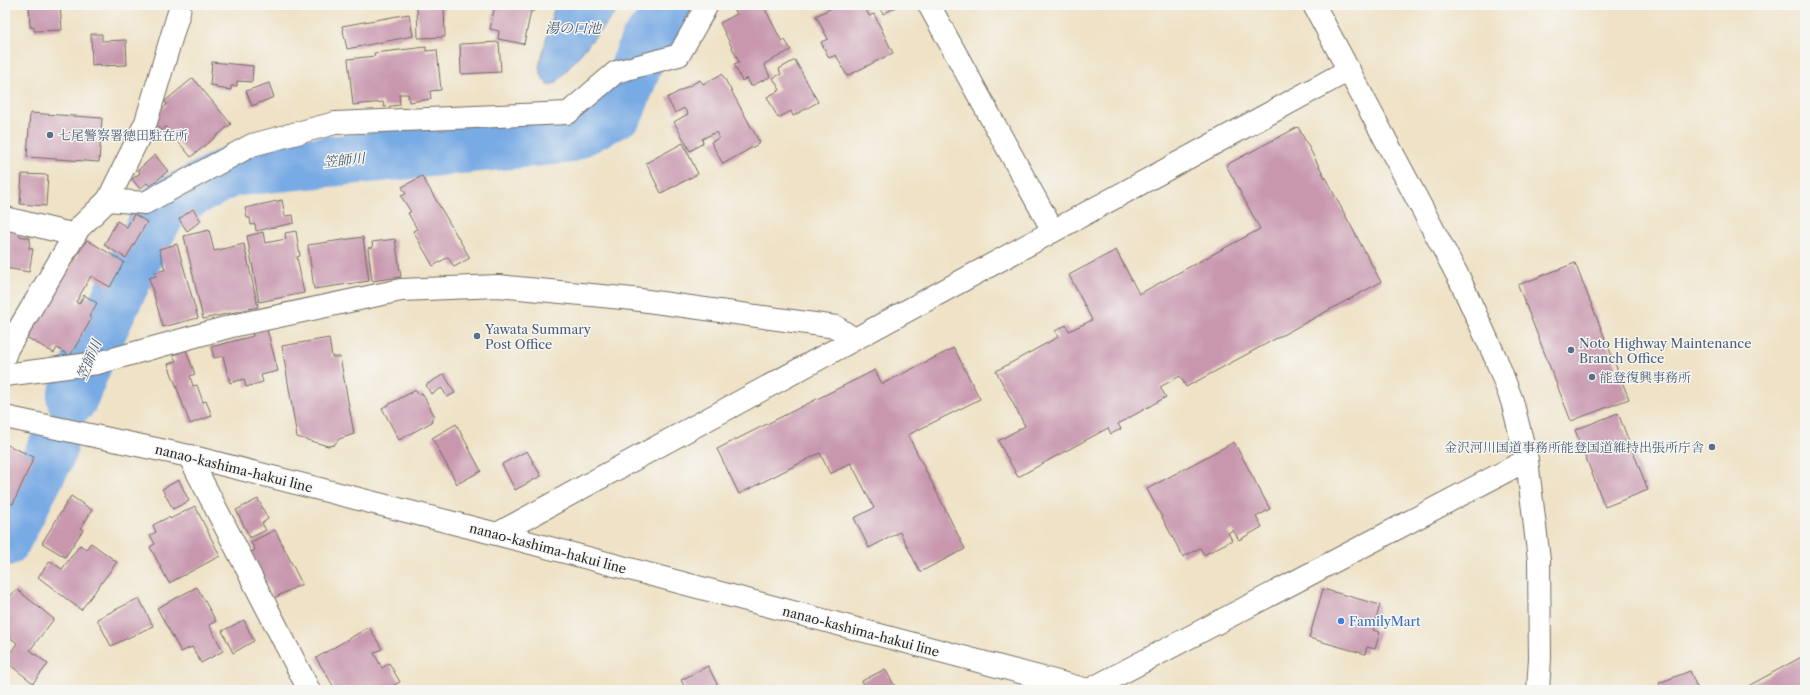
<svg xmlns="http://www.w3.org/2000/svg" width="1810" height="695" font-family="'Libre Caslon Text','Noto Serif JP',serif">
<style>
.water{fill:#78aae4;stroke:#526a88}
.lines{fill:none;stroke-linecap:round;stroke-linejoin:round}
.river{stroke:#78aae4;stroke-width:51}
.building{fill:#c897ae}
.minor-casing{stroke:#706b61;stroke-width:24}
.tertiary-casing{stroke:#706b61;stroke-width:24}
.secondary-casing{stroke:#706b61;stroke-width:24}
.minor{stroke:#fff;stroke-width:22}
.tertiary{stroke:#fff;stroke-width:22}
.secondary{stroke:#fff;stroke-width:22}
.service-dot{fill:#5c6f8a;stroke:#f6f6f2;stroke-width:1.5}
.shop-dot{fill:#3f7fe0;stroke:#f6f6f2;stroke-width:1.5}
.labels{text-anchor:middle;stroke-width:3;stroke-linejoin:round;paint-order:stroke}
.service-label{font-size:13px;fill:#4e5e75;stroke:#f6f6f2;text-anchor:start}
.street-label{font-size:13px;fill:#2b2b2b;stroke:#f6f6f2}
.shop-label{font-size:13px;fill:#366cbe;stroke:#f6f6f2;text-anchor:start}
.water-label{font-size:14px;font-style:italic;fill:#46576c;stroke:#f6f6f2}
</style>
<rect width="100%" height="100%" fill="#f6f6f2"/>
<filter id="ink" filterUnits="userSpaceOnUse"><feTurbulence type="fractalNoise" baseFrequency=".025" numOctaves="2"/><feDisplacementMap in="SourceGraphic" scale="8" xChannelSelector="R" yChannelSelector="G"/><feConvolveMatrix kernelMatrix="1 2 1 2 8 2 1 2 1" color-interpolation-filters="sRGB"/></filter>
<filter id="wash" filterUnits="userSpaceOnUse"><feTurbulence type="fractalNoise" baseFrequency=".012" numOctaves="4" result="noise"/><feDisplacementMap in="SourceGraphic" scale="16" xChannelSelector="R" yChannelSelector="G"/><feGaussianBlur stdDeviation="0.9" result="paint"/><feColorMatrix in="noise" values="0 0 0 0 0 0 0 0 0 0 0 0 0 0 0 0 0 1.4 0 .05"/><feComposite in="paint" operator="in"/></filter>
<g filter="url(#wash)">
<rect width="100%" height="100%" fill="#efe2c6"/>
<polygon class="water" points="555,5 622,5 556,83 548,85 543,79 539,67"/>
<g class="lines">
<g class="river">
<polyline points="72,399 92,350 148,234 165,205 232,171 567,138 619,111 645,43 675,5"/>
<polyline points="5,541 52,450"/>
</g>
</g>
<g id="blocks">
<g class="building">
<polygon points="29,5 60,5 62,30 34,31 34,27 30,27"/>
<polygon points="495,5 535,5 534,11 531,11 524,44 498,39 499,31 490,29"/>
<polygon points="738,5 763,5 782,42 785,40 791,50 764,64 770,77 751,86 747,78 742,81 734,64 739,62 720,23 737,14 734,9 739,6"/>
<polygon points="837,5 864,5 869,16 874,14 893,53 847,76 836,55 829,58 821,42 828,39 816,16"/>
<polygon points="878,5 900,5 883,14"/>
<polygon points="444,6 445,37 418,38 417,7"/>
<polygon points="409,14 413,36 347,49 342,26"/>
<polygon points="91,34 102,34 102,41 126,40 127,65 100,66 101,64 92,65"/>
<polygon points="499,42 501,72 461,74 460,44"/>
<polygon points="426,47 426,51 437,50 441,90 430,91 431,99 409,102 408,94 399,94 400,105 384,107 383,102 353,105 348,59 375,56 374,53"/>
<polygon points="795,60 818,102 793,116 791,111 778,118 767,97 780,90 773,78 781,74 779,69"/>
<polygon points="212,62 253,66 252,82 237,81 237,86 231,86 231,90 216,88 217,86 210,85"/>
<polygon points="722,74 760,143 723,164 711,142 719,138 716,132 702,139 703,143 690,151 674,122 688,114 684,108 675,113 667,98 700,80 703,84"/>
<polygon points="193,78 231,124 191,157 166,127 161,131 153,120 156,114 167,105 165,101"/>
<polygon points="269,83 274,97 252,106 246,91"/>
<polygon points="30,113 102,118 99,162 27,157"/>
<polygon points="1298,127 1381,282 1186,387 1180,376 1160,387 1166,397 1118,424 1121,429 1111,434 1108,428 1018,477 998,441 1025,426 996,371 1058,337 1055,331 1066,325 1069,331 1092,320 1069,275 1116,250 1139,294 1260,229 1226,165"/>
<polygon points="683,143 698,174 661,193 646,163"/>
<polygon points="155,155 168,171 150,186 147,183 140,189 132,179 140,173 138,170"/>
<polygon points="22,174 48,175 46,206 20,204"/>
<polygon points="422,176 470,258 454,267 448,257 433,266 413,231 417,229 408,213 411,212 401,196 406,194 402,187"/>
<polygon points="282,200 285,216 293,215 294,223 256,231 255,224 251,225 250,218 247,218 245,208"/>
<polygon points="193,209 201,221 187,231 179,219"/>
<polygon points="134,214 147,222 126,258 104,245 117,221 127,227"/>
<polygon points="5,230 20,233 19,236 30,238 29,248 33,249 29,272 5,268"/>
<polygon points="209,230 214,251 244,244 258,307 203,319 184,236"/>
<polygon points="296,231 300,256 297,257 304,293 259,302 247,236 263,232 265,243 286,239 285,233"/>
<polygon points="363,237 369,281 314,289 308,245"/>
<polygon points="395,239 401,277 372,281 368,248 373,247 372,242"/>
<polygon points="87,240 124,262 110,287 91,276 76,302 79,304 84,295 97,303 89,317 92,318 70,356 57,348 54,353 26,337 67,257 74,261"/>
<polygon points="177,244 198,318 163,327 149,278 156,276 155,272 165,270 159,249"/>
<polygon points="1575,263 1629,399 1571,421 1518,285"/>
<polygon points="267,329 278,371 261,375 263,382 246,387 244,379 230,383 223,356 214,358 211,347 253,336 252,333"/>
<polygon points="329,338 332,357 340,357 354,434 339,439 334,445 328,446 297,437 282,346"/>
<polygon points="954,348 980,399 908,435 965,549 920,572 900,532 869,548 854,518 874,508 851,463 830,474 820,453 739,494 717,449 875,370 882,384"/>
<polygon points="186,350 195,374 190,376 193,386 197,385 203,402 206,401 212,416 190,424 168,364 176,361 173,355"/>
<polygon points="444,374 455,393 447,397 442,388 431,394 426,385"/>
<polygon points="416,390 418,394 422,393 435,417 431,419 432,422 399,440 382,408"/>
<polygon points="1618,413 1648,490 1605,507 1575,430"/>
<polygon points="456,424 481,471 457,484 432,438"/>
<polygon points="1234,442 1270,509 1256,517 1262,527 1239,540 1233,530 1228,533 1232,540 1204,555 1200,548 1183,557 1147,489"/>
<polygon points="5,444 34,457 13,504 5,500"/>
<polygon points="527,451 541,476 515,490 502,464"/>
<polygon points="179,480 189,501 173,509 162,489"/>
<polygon points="71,496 92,510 81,528 83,530 65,557 42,543"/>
<polygon points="258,499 268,519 262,523 266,530 250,538 236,510"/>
<polygon points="195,506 220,556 169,583 150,547 155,544 150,535 156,532 153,525 169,517 170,519"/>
<polygon points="275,530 302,584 274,598 251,552 255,550 251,542"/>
<polygon points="91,543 117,562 81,610 38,577 50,561 62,569 80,545 86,549"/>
<polygon points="197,587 216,621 209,625 223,651 201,663 192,647 181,652 157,608"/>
<polygon points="16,589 54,619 30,650 48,664 33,683 5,661 17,643 5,634 5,603"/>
<polygon points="1323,589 1380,605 1373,630 1380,632 1375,649 1367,647 1365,654 1309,638"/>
<polygon points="139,598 153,626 111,646 97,619"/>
<polygon points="244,620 254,641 233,653 222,631"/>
<polygon points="369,627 382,649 374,653 382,668 389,663 400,682 385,690 332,690 334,687 316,658"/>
<polygon points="1805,655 1805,690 1741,690"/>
<polygon points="708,666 719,688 715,690 686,690 681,680"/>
<polygon points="885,669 897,690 867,690 862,681"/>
<polygon points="1690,671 1698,690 1662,690 1659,683"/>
</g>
</g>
</g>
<g filter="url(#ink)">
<use href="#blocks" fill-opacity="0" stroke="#706b61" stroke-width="1"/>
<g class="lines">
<g class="minor-casing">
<g id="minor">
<polyline points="929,5 1053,231"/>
<polyline points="108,200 145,203 252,145 335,123 568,113 616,72 679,55 707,5"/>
<polyline points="5,218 75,235"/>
<polyline points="5,355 7,349 79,228 108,200 146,122 179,12 180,5"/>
<polyline points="5,375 98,363 232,326 401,290 498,286 633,299 836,327 854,339"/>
<polyline points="189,456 309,690"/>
<polyline points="497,534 1349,70"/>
<polyline points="1089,690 1527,460"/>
</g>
</g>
<g class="tertiary-casing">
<polyline id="tertiary" points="1314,5 1460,280 1496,359 1512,401 1527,460 1539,560 1540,658 1538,690"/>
</g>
<g class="secondary-casing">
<polyline id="secondary" points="5,417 189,456 497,534 1088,690"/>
</g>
<use href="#minor" class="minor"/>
<use href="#tertiary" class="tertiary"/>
<use href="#secondary" class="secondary"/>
</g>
</g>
<g class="service-dot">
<circle cx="50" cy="135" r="4"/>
<circle cx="477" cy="336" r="4"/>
<circle cx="1571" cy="350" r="4"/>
<circle cx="1592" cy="377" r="4"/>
<circle cx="1712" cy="447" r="4"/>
</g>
<circle class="shop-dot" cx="1341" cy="621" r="4"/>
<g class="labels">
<g class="service-label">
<text x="58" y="140">七尾警察署徳田駐在所</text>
<text x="485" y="334">Yawata Summary<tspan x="485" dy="15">Post Office</tspan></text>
<text x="1579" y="348">Noto Highway Maintenance<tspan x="1579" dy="15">Branch Office</tspan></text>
<text x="1600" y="382">能登復興事務所</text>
<text x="1704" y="452" text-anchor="end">金沢河川国道事務所能登国道維持出張所庁舎</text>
</g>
<g class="street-label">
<text transform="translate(234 468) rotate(14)" y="5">nanao-kashima-hakui line</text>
<text transform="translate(548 548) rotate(15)" y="5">nanao-kashima-hakui line</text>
<text transform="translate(861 631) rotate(15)" y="5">nanao-kashima-hakui line</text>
</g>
<g class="shop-label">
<text x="1349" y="626">FamilyMart</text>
</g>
<g class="water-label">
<text x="573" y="33">湯の口池</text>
<text transform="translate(344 160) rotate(-6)" y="5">笠師川</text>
<text transform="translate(89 360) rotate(-67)" y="5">笠師川</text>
</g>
</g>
<rect width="1810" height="695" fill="none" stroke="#f6f6f2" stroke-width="20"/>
</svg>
